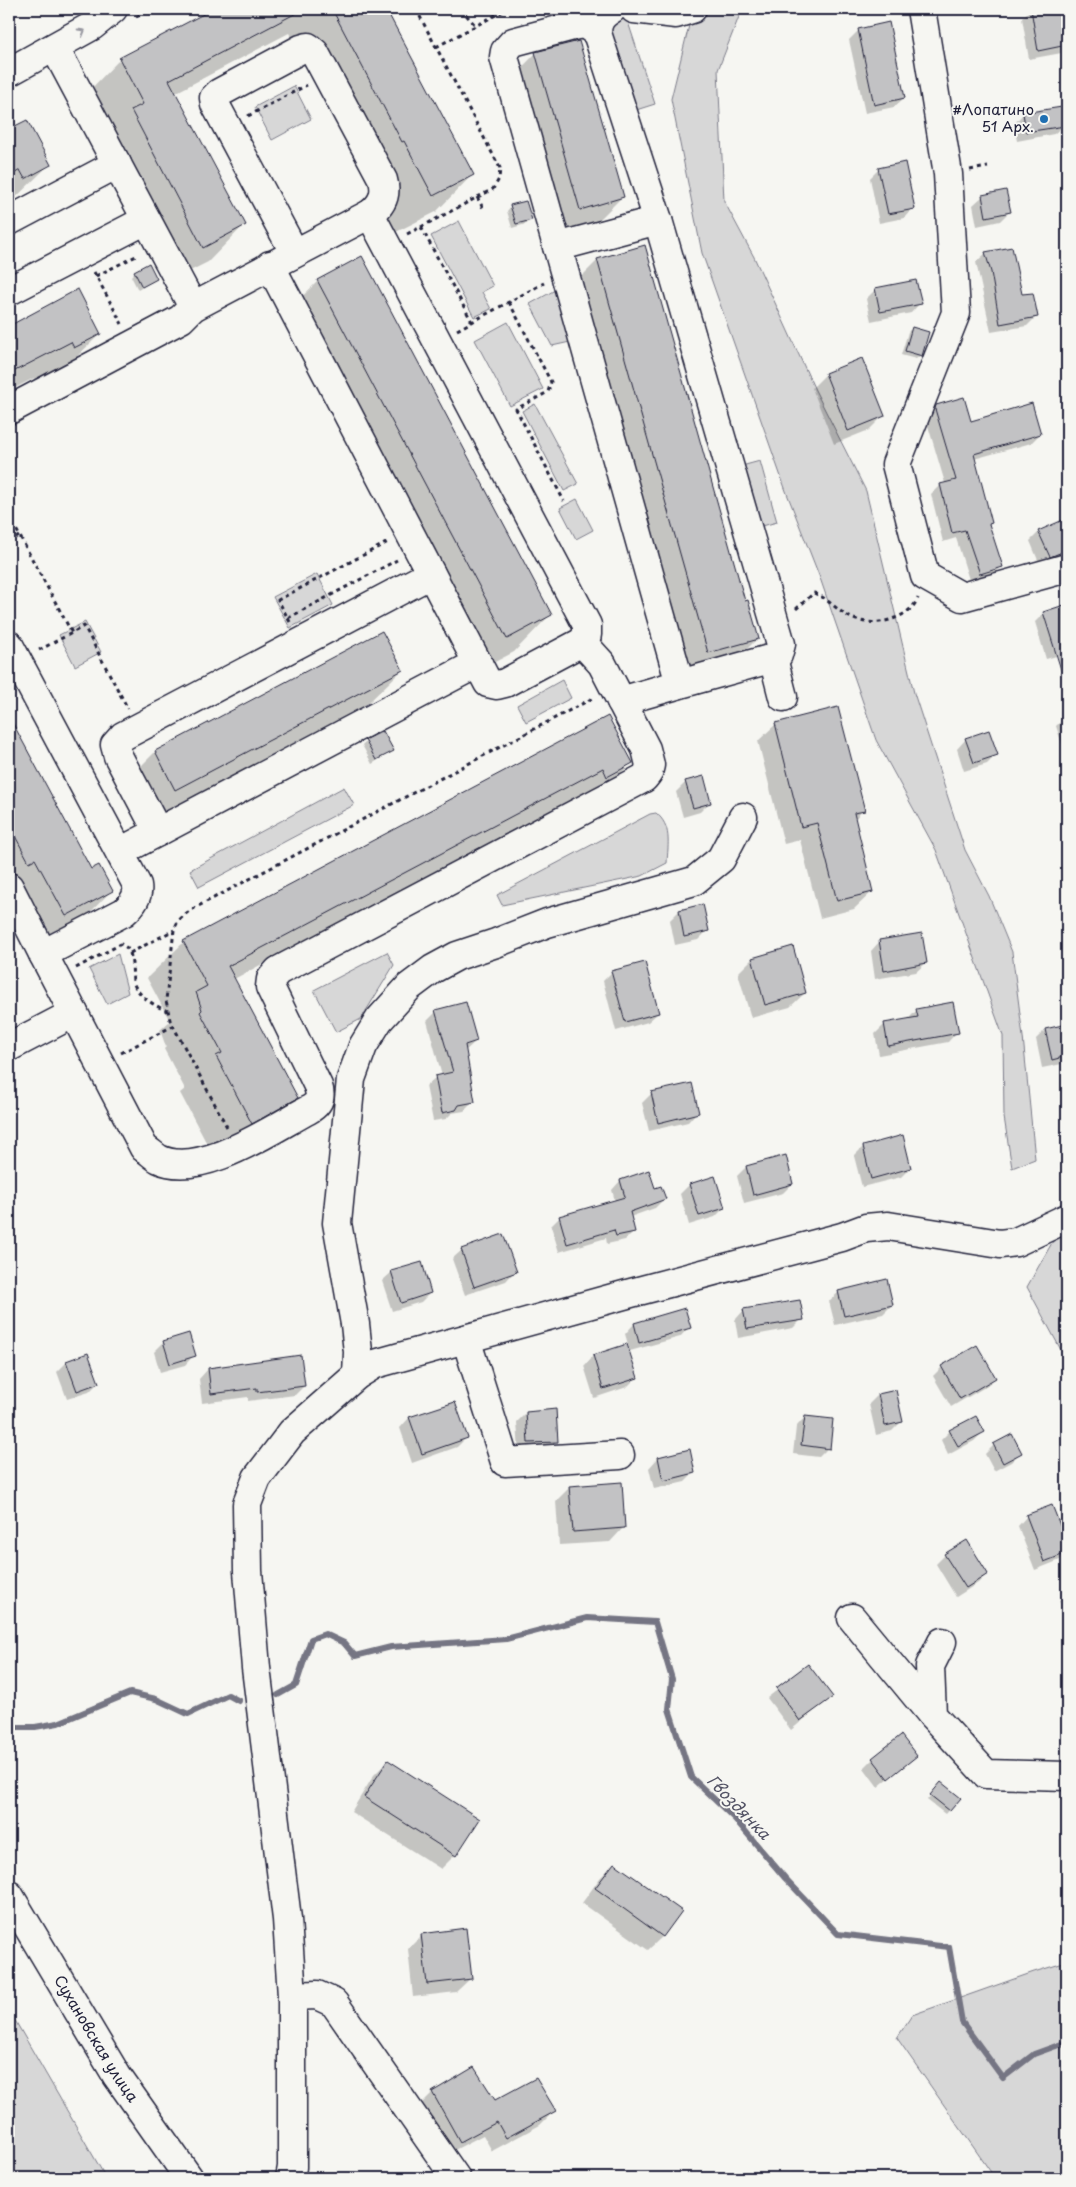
<svg xmlns="http://www.w3.org/2000/svg" width="1076" height="2187" font-family="'Playpen Sans',sans-serif">
<style>
.green{fill:#d7d7d7;stroke:#7c7c89}
.shadow{fill:#0003}
.lines{fill:none;stroke-linecap:round;stroke-linejoin:round}
.stream{stroke:#757583;stroke-width:6}
.building{fill:#c2c2c4;stroke:#22223b}
.minor-casing{stroke:#22223b;stroke-width:31}
.path{stroke:#22223b;stroke-width:3;stroke-dasharray:4 4;stroke-linecap:butt}
.minor{stroke:#f6f6f2;stroke-width:28}
.oneway{stroke:#9797a0}
.poi-dot{fill:#1f6fb2;stroke:#f6f6f2;stroke-width:2}
.labels{text-anchor:middle;stroke-width:4;stroke-linejoin:round;paint-order:stroke}
.poi-label{font-size:15px;fill:#22223b;stroke:#f6f6f2;text-anchor:end}
.street-label{font-size:15px;fill:#22223b;stroke:#f6f6f2}
.water-label{font-size:16px;font-style:italic;fill:#535365;stroke:#f6f6f2}
</style>
<rect width="100%" height="100%" fill="#f6f6f2"/>
<filter id="ink" filterUnits="userSpaceOnUse"><feTurbulence type="fractalNoise" baseFrequency=".02" numOctaves="2"/><feDisplacementMap in="SourceGraphic" scale="10" xChannelSelector="R" yChannelSelector="G"/><feConvolveMatrix kernelMatrix="1 2 1 2 8 2 1 2 1" color-interpolation-filters="sRGB"/></filter>
<g filter="url(#ink)">
<g class="green">
<polygon points="693,9 742,9 718,70 724,201 754,257 815,390 866,491 914,693 965,850 989,896 1012,952 1023,1037 1035,1159 1012,1168 1004,1117 1003,1036 936,850 876,740 820,578 786,491 702,253 671,99"/>
<polygon points="626,16 655,104 633,111 605,23"/>
<polygon points="294,86 311,119 272,140 255,107"/>
<polygon points="459,221 493,286 482,292 491,309 474,317 431,236"/>
<polygon points="555,290 570,342 552,346 530,304"/>
<polygon points="508,322 543,389 510,406 475,340"/>
<polygon points="535,404 578,484 564,491 522,411"/>
<polygon points="760,461 777,522 755,528 738,467"/>
<polygon points="577,499 593,530 576,539 560,508"/>
<polygon points="317,574 333,605 290,628 273,597"/>
<polygon points="85,622 101,652 75,666 59,635"/>
<polygon points="562,680 571,698 526,722 517,705"/>
<polygon points="344,787 354,805 199,887 190,870"/>
<path d="M656 813C672 826 668 844 667 863L642 876 502 905 497 895 650 814Z"/>
<polygon points="387,952 394,965 361,1019 336,1032 314,990"/>
<polygon points="118,954 128,993 107,1004 89,969"/>
<polygon points="1057,1234 1067,1234 1067,1361 1027,1287"/>
<polygon points="1067,1962 1067,2178 995,2178 897,2038 912,2015 1034,1972"/>
<polygon points="9,2010 106,2178 9,2178"/>
</g>
<g class="shadow">
<polygon points="216,9 385,9 472,175 436,212 396,232 367,177 365,178 289,33 175,93 244,225 208,262 166,283 84,96 120,59"/>
<polygon points="1031,9 1067,9 1067,52 1029,59 1022,18"/>
<polygon points="859,30 904,98 894,107 865,113 849,40"/>
<polygon points="536,53 622,197 586,233 543,245 500,90"/>
<polygon points="1023,114 1064,125 1054,134 1017,141 1014,124"/>
<polygon points="26,121 49,165 9,204 9,131"/>
<polygon points="879,169 913,208 904,218 879,223 870,178"/>
<polygon points="1067,174 1067,204 1061,180"/>
<polygon points="983,196 1009,212 1000,221 977,226 973,205"/>
<polygon points="511,206 530,219 526,224 512,228 507,211"/>
<polygon points="986,253 1036,317 1027,326 991,332 976,262"/>
<polygon points="598,260 758,638 721,675 672,689 561,297"/>
<polygon points="135,272 155,279 138,290 131,276"/>
<polygon points="318,281 550,615 514,652 470,675 281,317"/>
<polygon points="876,289 920,303 911,313 871,321 866,299"/>
<polygon points="77,291 100,334 63,370 37,384 34,378 9,391 9,327"/>
<polygon points="912,328 921,355 916,359 901,355 908,332"/>
<polygon points="826,374 883,416 869,430 834,444 812,388"/>
<polygon points="937,406 970,422 1040,434 1031,443 974,459 990,523 988,525 1001,567 992,576 970,583 956,538 943,542 931,494 940,485 945,483 926,419"/>
<polygon points="1063,521 1067,532 1067,553 1040,565 1030,541 1039,532"/>
<polygon points="1067,605 1067,653 1046,659 1035,622 1044,613"/>
<polygon points="402,670 365,706 139,826 119,788 155,752"/>
<polygon points="1067,716 1067,759 1056,726"/>
<polygon points="607,718 631,763 594,800 566,804 234,979 296,1097 260,1134 215,1159 180,1093 185,1089 164,1049 166,1047 160,1030 170,1021 147,978 184,942"/>
<polygon points="9,719 90,871 111,891 75,928 29,952 9,914"/>
<polygon points="776,724 863,810 854,820 872,892 854,909 820,918 800,840 784,844 758,741"/>
<polygon points="966,739 997,754 987,764 964,771 957,749"/>
<polygon points="366,741 392,751 372,764 362,745"/>
<polygon points="703,778 710,802 700,812 683,817 676,792 685,783"/>
<polygon points="1067,859 1067,881 1062,865"/>
<polygon points="679,911 707,931 698,940 675,945 670,920"/>
<polygon points="880,941 926,963 916,972 875,979 871,951"/>
<polygon points="752,959 805,993 790,1007 751,1018 738,973"/>
<polygon points="612,972 658,1013 648,1022 616,1031 603,981"/>
<polygon points="917,1010 957,1032 948,1042 879,1055 875,1034 885,1024 908,1019"/>
<polygon points="436,1012 476,1041 465,1051 474,1101 464,1111 452,1113 446,1119 433,1121 426,1086 436,1077 442,1076 427,1021"/>
<polygon points="1067,1025 1067,1063 1042,1068 1036,1039 1045,1030"/>
<polygon points="651,1094 697,1112 688,1122 649,1131 642,1103"/>
<polygon points="863,1147 910,1168 901,1177 862,1187 854,1156"/>
<polygon points="785,1157 792,1184 783,1193 744,1203 737,1176 746,1167"/>
<polygon points="714,1177 724,1208 715,1217 689,1225 680,1194 689,1185"/>
<polygon points="620,1181 655,1190 664,1199 655,1208 630,1217 634,1231 625,1240 607,1244 606,1238 559,1252 551,1226 560,1217 615,1201 612,1190"/>
<polygon points="462,1250 515,1271 506,1281 465,1295 452,1259"/>
<polygon points="392,1272 430,1293 421,1302 392,1311 382,1281"/>
<polygon points="839,1292 892,1305 883,1314 835,1325 829,1301"/>
<polygon points="744,1310 802,1319 793,1328 738,1338 735,1320"/>
<polygon points="634,1324 689,1327 680,1337 630,1351 625,1334"/>
<polygon points="164,1342 194,1355 185,1365 160,1372 154,1352"/>
<polygon points="593,1356 636,1378 627,1387 594,1398 584,1366"/>
<polygon points="67,1362 98,1383 89,1392 67,1399 57,1372"/>
<polygon points="942,1367 995,1378 985,1387 951,1407 933,1376"/>
<polygon points="208,1369 304,1386 295,1395 248,1401 248,1397 202,1403 199,1379"/>
<polygon points="878,1395 901,1422 892,1431 876,1435 869,1404"/>
<polygon points="454,1403 466,1438 457,1447 412,1463 400,1428 409,1418"/>
<polygon points="526,1413 557,1441 548,1450 519,1452 517,1422"/>
<polygon points="805,1417 828,1448 819,1457 793,1454 796,1427"/>
<polygon points="950,1431 983,1432 974,1441 948,1455 941,1440"/>
<polygon points="994,1445 1020,1453 1011,1462 994,1471 985,1454"/>
<polygon points="689,1451 694,1473 685,1482 654,1489 649,1468 658,1458"/>
<polygon points="570,1487 624,1527 610,1542 559,1545 556,1501"/>
<polygon points="1052,1507 1067,1547 1067,1553 1060,1560 1035,1570 1018,1526 1027,1516"/>
<polygon points="945,1555 987,1574 978,1583 956,1597 936,1564"/>
<polygon points="1067,1593 1067,1617 1059,1601"/>
<polygon points="808,1666 831,1697 791,1730 767,1698"/>
<polygon points="916,1756 878,1787 864,1768 873,1759"/>
<polygon points="388,1761 455,1855 441,1869 351,1812 374,1775"/>
<polygon points="937,1788 959,1798 945,1814 927,1800"/>
<polygon points="614,1864 663,1936 648,1950 582,1903 600,1878"/>
<polygon points="422,1935 471,1978 456,1992 413,1997 408,1949"/>
<polygon points="432,2093 495,2102 554,2111 540,2125 492,2151 483,2135 445,2155 418,2107"/>
</g>
<g class="lines">
<g class="stream">
<polyline points="278,1695 296,1685 311,1639 325,1634 344,1643 355,1656 391,1647 506,1639 587,1618 655,1622 672,1679 669,1709 691,1777 735,1819 785,1878 838,1934 949,1947 962,2022 1003,2078 1034,2054 1067,2042"/>
<polyline points="9,1727 35,1727 58,1723 130,1693 156,1699 188,1714 228,1695 239,1701"/>
</g>
</g>
<g class="building">
<polygon points="213,9 304,9 169,80 246,225 203,248 131,110 143,104 119,58"/>
<polygon points="332,9 386,9 474,175 433,196 404,141 402,142"/>
<polygon points="1031,9 1067,9 1067,45 1038,51"/>
<polygon points="889,22 905,98 874,105 858,29"/>
<polygon points="579,41 624,197 580,210 535,52"/>
<polygon points="1062,107 1065,126 1026,132 1023,113"/>
<polygon points="27,120 51,165 25,179 20,170 9,177 9,129"/>
<polygon points="905,162 915,209 888,214 878,168"/>
<polygon points="1006,190 1011,212 986,217 982,195"/>
<polygon points="526,201 532,220 516,224 510,205"/>
<polygon points="645,245 745,601 748,600 759,639 708,653 597,259"/>
<polygon points="1012,247 1022,294 1033,293 1038,317 1000,324 991,272 985,252"/>
<polygon points="362,256 552,615 507,639 317,280"/>
<polygon points="149,263 157,279 142,287 134,271"/>
<polygon points="916,280 922,304 880,312 875,288"/>
<polygon points="78,289 101,334 74,348 71,342 9,374 9,326"/>
<polygon points="912,327 929,332 922,356 905,351"/>
<polygon points="862,358 885,416 848,431 825,373"/>
<polygon points="964,397 971,421 1032,403 1041,434 974,454 992,523 989,524 1003,567 980,574 965,530 952,533 940,484 956,480 935,409 936,405"/>
<polygon points="1063,520 1067,529 1067,550 1050,557 1038,531"/>
<polygon points="1067,604 1067,676 1063,676 1043,612"/>
<polygon points="382,631 403,670 175,790 155,751"/>
<polygon points="838,707 865,811 854,813 873,892 837,901 817,823 801,827 775,723"/>
<polygon points="9,716 91,869 99,865 113,891 66,916 35,859 29,862 9,825"/>
<polygon points="608,716 633,763 607,777 603,768 228,966 298,1098 252,1124 216,1056 222,1053 200,1012 202,1010 196,992 207,986 183,941"/>
<polygon points="989,730 998,755 974,763 965,738"/>
<polygon points="383,731 394,751 376,760 365,740"/>
<polygon points="704,776 711,803 693,808 685,781"/>
<polygon points="703,904 709,931 684,937 679,910"/>
<polygon points="922,933 927,963 884,971 879,940"/>
<polygon points="793,946 806,993 765,1005 752,958"/>
<polygon points="645,962 659,1013 625,1022 611,971"/>
<polygon points="466,1002 477,1041 465,1045 475,1102 459,1105 456,1110 442,1113 435,1076 453,1072 435,1010"/>
<polygon points="953,1002 959,1033 888,1046 884,1023 918,1017 916,1009"/>
<polygon points="1067,1024 1067,1056 1052,1060 1045,1029"/>
<polygon points="692,1083 699,1113 658,1123 651,1092"/>
<polygon points="903,1135 911,1168 871,1179 863,1146"/>
<polygon points="786,1155 793,1184 753,1195 746,1166"/>
<polygon points="649,1170 655,1188 661,1186 666,1199 630,1212 635,1232 616,1236 614,1230 567,1244 559,1216 625,1197 620,1180"/>
<polygon points="715,1176 725,1208 699,1216 689,1184"/>
<polygon points="503,1234 517,1272 474,1287 461,1249"/>
<polygon points="422,1262 431,1293 401,1303 391,1271"/>
<polygon points="887,1279 893,1305 844,1316 838,1291"/>
<polygon points="800,1300 804,1320 747,1329 743,1309"/>
<polygon points="685,1308 691,1328 639,1343 634,1323"/>
<polygon points="189,1333 196,1356 170,1364 163,1341"/>
<polygon points="627,1344 638,1378 603,1389 593,1355"/>
<polygon points="977,1345 996,1378 960,1399 941,1366"/>
<polygon points="88,1353 99,1383 77,1391 66,1361"/>
<polygon points="301,1355 305,1386 257,1392 257,1388 211,1394 208,1368"/>
<polygon points="896,1390 903,1422 885,1426 878,1394"/>
<polygon points="455,1402 468,1438 422,1454 409,1417"/>
<polygon points="556,1409 558,1442 528,1443 526,1412"/>
<polygon points="805,1416 833,1419 830,1449 801,1445"/>
<polygon points="976,1416 985,1432 958,1446 949,1430"/>
<polygon points="1012,1434 1022,1453 1003,1463 993,1444"/>
<polygon points="690,1449 695,1473 663,1481 658,1457"/>
<polygon points="622,1482 625,1528 573,1532 569,1486"/>
<polygon points="1052,1505 1067,1543 1067,1553 1044,1562 1026,1515"/>
<polygon points="967,1540 988,1574 966,1588 944,1554"/>
<polygon points="808,1664 833,1697 800,1721 776,1688"/>
<polygon points="901,1735 917,1756 888,1779 872,1758"/>
<polygon points="388,1760 480,1819 456,1856 364,1797"/>
<polygon points="941,1782 961,1798 950,1811 930,1795"/>
<polygon points="614,1863 682,1911 663,1937 595,1888"/>
<polygon points="466,1928 472,1979 427,1984 421,1934"/>
<polygon points="474,2067 495,2100 536,2078 556,2111 506,2138 497,2122 460,2142 432,2092"/>
</g>
<g class="lines">
<g class="minor-casing">
<g id="minor">
<polyline points="634,9 676,14 692,9"/>
<polyline points="921,9 948,174 956,313 896,464 925,576 962,597 1067,568"/>
<path d="M597 33C597 21 602 15 612 9"/>
<polyline points="55,48 193,307"/>
<polyline points="9,72 92,26 113,9"/>
<polyline points="9,221 117,164"/>
<polyline points="557,247 658,220"/>
<polyline points="270,265 488,683 497,685 505,683 582,642 587,635 587,625 370,214"/>
<polyline points="9,291 146,220"/>
<path d="M9 410 181 319 193 307 370 214C382 205 387 194 383 180L315 53 308 47 301 49 219 93 214 98 215 104 294 252"/>
<path d="M9 645 137 885C139 896 132 905 124 912L43 954 9 887"/>
<polyline points="773,658 783,697"/>
<polyline points="621,701 680,684 504,57 505,51 513,42 577,25 585,24 597,33 658,220 781,644 778,655 773,658 680,684"/>
<polyline points="158,832 118,756 115,745 123,736 431,574"/>
<polyline points="120,852 478,663"/>
<path d="M43 954 144 1148C149 1151 154 1156 159 1159 200 1179 272 1129 308 1110 319 1104 322 1098 318 1086L270 987 271 979 278 971 644 778 648 773 650 765 646 749 602 664 582 642"/>
<polyline points="9,1047 74,1013"/>
<polyline points="466,1339 505,1462 620,1455"/>
<polyline points="357,1375 358,1352 355,1324 337,1223 351,1079 363,1046 379,1020 409,987 433,969 457,956 496,943 547,923 694,881 721,859 743,817"/>
<polyline points="852,1618 932,1715"/>
<polyline points="942,1642 930,1666 932,1715 986,1774 1067,1776"/>
<path id="s1" d="M9 1895 117 2076 189 2178"/>
<polyline points="292,1996 317,1995 334,2003 456,2178"/>
<polyline points="290,2178 292,2167 292,1996 287,1919 256,1668 248,1571 247,1504 257,1478 292,1432 357,1375 375,1364 631,1293 842,1237 866,1228 888,1226 1000,1244 1016,1242 1067,1218"/>
</g>
</g>
<g class="path">
<polyline points="416,9 500,168 499,179 493,189 421,227"/>
<polyline points="461,9 475,25"/>
<polyline points="136,17 151,9"/>
<polyline points="436,47 507,9"/>
<polyline points="248,116 307,85"/>
<polyline points="970,170 988,167"/>
<polyline points="477,197 484,210"/>
<polyline points="407,234 421,227 472,322"/>
<polyline points="94,272 122,324"/>
<polyline points="96,276 138,255"/>
<polyline points="509,302 551,382 548,392 516,409 564,501"/>
<polyline points="457,330 544,283"/>
<polyline points="9,516 72,633 84,626 128,709"/>
<polyline points="9,542 19,536"/>
<path d="M796 609 814 593C825 597 833 606 843 613 858 624 878 625 895 618 904 615 914 608 918 598"/>
<polyline points="288,618 397,560"/>
<polyline points="290,622 278,600 388,542"/>
<polyline points="39,650 72,633"/>
<path d="M130 953C133 963 132 971 133 981 136 995 156 1007 168 1011"/>
<polyline points="76,968 121,944 127,948 130,953 174,930"/>
<polyline points="121,1053 173,1026"/>
<polyline points="227,1127 170,1020 166,1000 174,930 178,921 189,911 593,698"/>
</g>
<use href="#minor" class="minor"/>
</g>
<defs><path id="oneway-chevron" d="M-2-3.5L2.5 0L-2 3.5" fill="none" stroke-width="1.6" stroke-linecap="round" stroke-linejoin="round" transform="scale(1.25)"/></defs>
<use class="oneway" href="#oneway-chevron" transform="translate(82 32) rotate(-30)"/>
</g>
<circle class="poi-dot" cx="1044" cy="119" r="5"/>
<g class="labels">
<g class="poi-label">
<text x="1034" y="115">#Лопатино<tspan x="1034" dy="17">51 Арх.</tspan></text>
</g>
<g class="street-label">
<text dy="5" stroke="none"><textPath href="#s1" startOffset="168">Сухановская улица</textPath></text>
</g>
<g class="water-label">
<text transform="translate(739 1807) rotate(46)" y="6">Гвоздянка</text>
</g>
</g>
<rect width="1076" height="2187" fill="none" stroke="#f6f6f2" stroke-width="30"/>
<rect x="15" y="15" width="1046" height="2157" fill="none" stroke="#22223b" stroke-width="2" filter="url(#ink)"/>
</svg>
